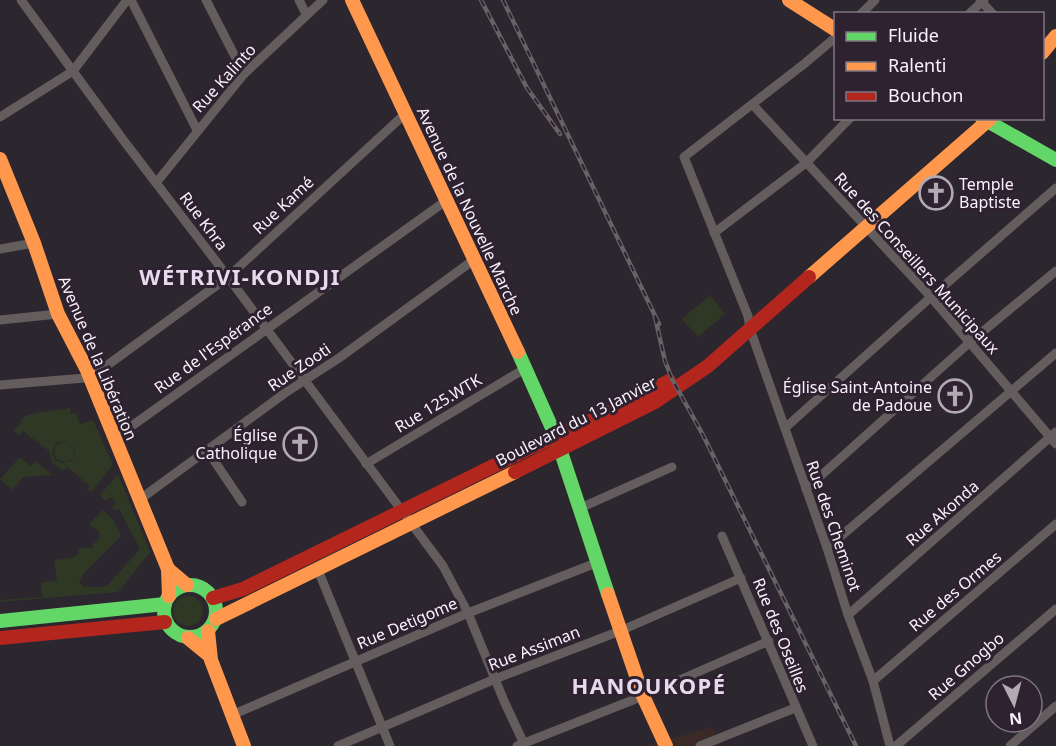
<svg xmlns="http://www.w3.org/2000/svg" width="1056" height="746" font-family="'Noto Sans',sans-serif">
<style>
.commercial{fill:#3a2925}
.green{fill:#2f3824;fill-rule:evenodd}
.lines{fill:none;stroke-linecap:round;stroke-linejoin:round}
.street{stroke:#645d5e;stroke-width:9}
.fast{stroke:#63d668;stroke-width:14}
.slow{stroke:#ff974d;stroke-width:14}
.jam{stroke:#b3261e;stroke-width:14}
.rail-casing{stroke:#686265;stroke-width:4.5}
.rail{stroke:#2e2231;stroke-width:2;stroke-dasharray:7;stroke-linecap:butt}
.labels{text-anchor:middle;stroke-width:6;stroke-linejoin:round;paint-order:stroke}
.street-label{font-size:16px;fill:#f9f1fb;stroke:#2e2231}
.poi-label{font-size:16px;fill:#f9f1fb;stroke:#2e2231;text-anchor:end}
.district-label{font-size:22px;font-weight:bold;letter-spacing:1.5px;fill:#e9d9ee;stroke:#2e2231}
</style>
<rect width="100%" height="100%" fill="#2c262e"/>
<polygon class="commercial" points="712,727 723,746 645,746"/>
<g class="green">
<polygon points="710,295 725,314 698,337 682,319"/>
<path d="M70 408 71 414 76 413 80 424 93 420 113 465 91 492 86 490 90 486 67 467 63 471 52 463 49 451 23 431 19 435 13 430 23 422 18 424 25 416 36 413ZM65 441 73 446 75 453 71 461 62 463 55 460 52 452 57 442Z"/>
<circle cx="64" cy="452" r="10"/>
<polygon points="20,457 31,466 35,461 53,475 23,477 12,490 0,479"/>
<polygon points="118,474 150,552 118,592 0,602 0,600 42,597 41,583 57,580 54,560 70,558 79,554 78,548 93,548 92,545 99,539 99,532 89,524 103,510 114,521 121,536 85,572 79,582 84,587 106,587 140,549 119,509 115,510 112,507 116,503 111,497 106,501 100,495"/>
<circle cx="188" cy="611" r="15"/>
</g>
<g class="lines">
<g class="street">
<polyline points="21,0 124,141 228,277 443,566 468,613 504,701 525,746"/>
<polyline points="131,0 197,130"/>
<polyline points="206,0 244,74"/>
<polyline points="299,0 306,14"/>
<polyline points="980,0 993,14"/>
<polyline points="861,14 875,0"/>
<polyline points="969,14 984,0"/>
<polyline points="836,37 804,64 684,157 748,316 750,329 827,548 848,615 873,681 890,746"/>
<polyline points="753,105 931,297 1056,444"/>
<polyline points="0,117 73,71 127,0"/>
<polyline points="156,183 244,74 323,0"/>
<polyline points="714,233 806,163 850,118"/>
<polyline points="0,249 34,243"/>
<polyline points="0,320 58,314"/>
<polyline points="0,385 85,378 98,372 228,277 406,113"/>
<polyline points="785,428 931,297 1056,188"/>
<polyline points="115,438 447,200"/>
<polyline points="207,450 242,502"/>
<polyline points="366,464 526,368"/>
<polyline points="806,489 969,343 1056,271"/>
<polyline points="139,500 285,393 339,358 475,259"/>
<polyline points="578,509 672,467"/>
<polyline points="722,536 813,746"/>
<polyline points="827,548 1056,353"/>
<polyline points="318,570 390,746"/>
<polyline points="848,615 1056,432"/>
<polyline points="873,681 1056,524"/>
<polyline points="232,715 468,613 596,563"/>
<polyline points="338,746 495,679 620,631 741,578"/>
<polyline points="517,746 643,696 769,641"/>
<polyline points="700,746 795,708"/>
<polyline points="896,746 1056,609"/>
<polyline points="1010,746 1056,706"/>
</g>
<g class="fast">
<polyline points="982,118 1056,160"/>
<polyline points="518,352 556,437 608,594"/>
<circle cx="190" cy="611" r="26"/>
<polyline points="0,621 165,604"/>
</g>
<g class="slow">
<polyline points="352,0 518,352"/>
<polyline points="789,0 836,30"/>
<polyline points="1042,53 1056,36"/>
<polyline points="0,159 34,243 58,314 87,370 168,569 169,596"/>
<polyline points="809,277 991,118"/>
<polyline points="168,569 187,585"/>
<polyline points="608,594 643,696 666,746"/>
<polyline points="216,619 515,472"/>
<polyline points="208,631 211,660 244,746"/>
<polyline points="188,638 210,656"/>
</g>
<g class="jam">
<polyline points="515,472 655,402 708,366 809,277"/>
<polyline points="213,598 243,589 526,450 603,415 669,381"/>
<polyline points="0,638 165,622"/>
</g>
<g class="rail-casing">
<g id="rail">
<polyline points="481,0 527,88 560,134"/>
<polyline points="503,0 659,324"/>
<polyline points="655,317 665,361 672,379 703,435 856,746"/>
</g>
</g>
<use href="#rail" class="rail"/>
</g>
<defs>
<g id="church-ring" transform="scale(1.725)"><circle r="9.5" fill="#2e2231" stroke="#b1aab3" stroke-width="1.5"/><path d="M-1.2-6h2.4v3.5h3.3v2.4h-3.3V6h-2.4V-.1h-3.3v-2.4h3.3Z" fill="#b1aab3"/></g>
</defs>
<g fill-rule="evenodd">
<use href="#church-ring" x="936" y="193"/>
<use href="#church-ring" x="955" y="396"/>
<use href="#church-ring" x="300" y="444"/>
</g>
<g class="labels">
<g class="street-label">
<text transform="translate(224 78) rotate(-48)" y="6">Rue Kalinto</text>
<text transform="translate(283 205) rotate(-43)" y="6">Rue Kamé</text>
<text transform="translate(470 211) rotate(65)" y="6">Avenue de la Nouvelle Marche</text>
<text transform="translate(204 221) rotate(53)" y="6">Rue Khra</text>
<text transform="translate(917 263) rotate(48)" y="6">Rue des Conseillers Municipaux</text>
<text transform="translate(213 348) rotate(-36)" y="6">Rue de l'Espérance</text>
<text transform="translate(98 358) rotate(67)" y="6">Avenue de la Libération</text>
<text transform="translate(299 367) rotate(-34)" y="6">Rue Zooti</text>
<text transform="translate(438 403) rotate(-31)" y="6">Rue 125.WTK</text>
<text transform="translate(576 421) rotate(-27)" y="6">Boulevard du 13 Janvier</text>
<text transform="translate(942 513) rotate(-41)" y="6">Rue Akonda</text>
<text transform="translate(834 526) rotate(71)" y="6">Rue des Cheminot</text>
<text transform="translate(955 591) rotate(-40)" y="6">Rue des Ormes</text>
<text transform="translate(407 623) rotate(-23)" y="6">Rue Detigome</text>
<text transform="translate(781 635) rotate(68)" y="6">Rue des Oseilles</text>
<text transform="translate(534 648) rotate(-21)" y="6">Rue Assiman</text>
<text transform="translate(966 666) rotate(-41)" y="6">Rue Gnogbo</text>
</g>
<g class="poi-label">
<text x="959" y="190" text-anchor="start">Temple<tspan x="959" dy="18">Baptiste</tspan></text>
<text x="932" y="393">Église Saint-Antoine<tspan x="932" dy="18">de Padoue</tspan></text>
<text x="277" y="441">Église<tspan x="277" dy="18">Catholique</tspan></text>
</g>
<g class="district-label">
<text x="240" y="285">WÉTRIVI-KONDJI</text>
<text x="649" y="694">HANOUKOPÉ</text>
</g>
</g>
<rect x="834" y="12" width="210" height="108" fill="#2e2231" stroke="#7f7582" stroke-width="1.5"/>
<rect x="846" y="32" width="30" height="9" fill="#63d668" stroke="#7f7582" stroke-width="1.5"/>
<text x="888" y="42" font-size="18" fill="#f9f1fb">Fluide</text>
<rect x="846" y="62" width="30" height="9" fill="#ff974d" stroke="#7f7582" stroke-width="1.5"/>
<text x="888" y="72" font-size="18" fill="#f9f1fb">Ralenti</text>
<rect x="846" y="92" width="30" height="9" fill="#b3261e" stroke="#7f7582" stroke-width="1.5"/>
<text x="888" y="102" font-size="18" fill="#f9f1fb">Bouchon</text>
<g transform="translate(1014 704) rotate(174)"><circle r="28" fill="#2e2231" stroke="#7f7582" stroke-width="1.5"/>
<path d="M0-4.5L10 22L0 15L-10 22Z" fill="#b1aab3"/>
<text y="-9" font-size="16" font-weight="bold" text-anchor="middle" fill="#f9f1fb">N</text>
</g>
</svg>
